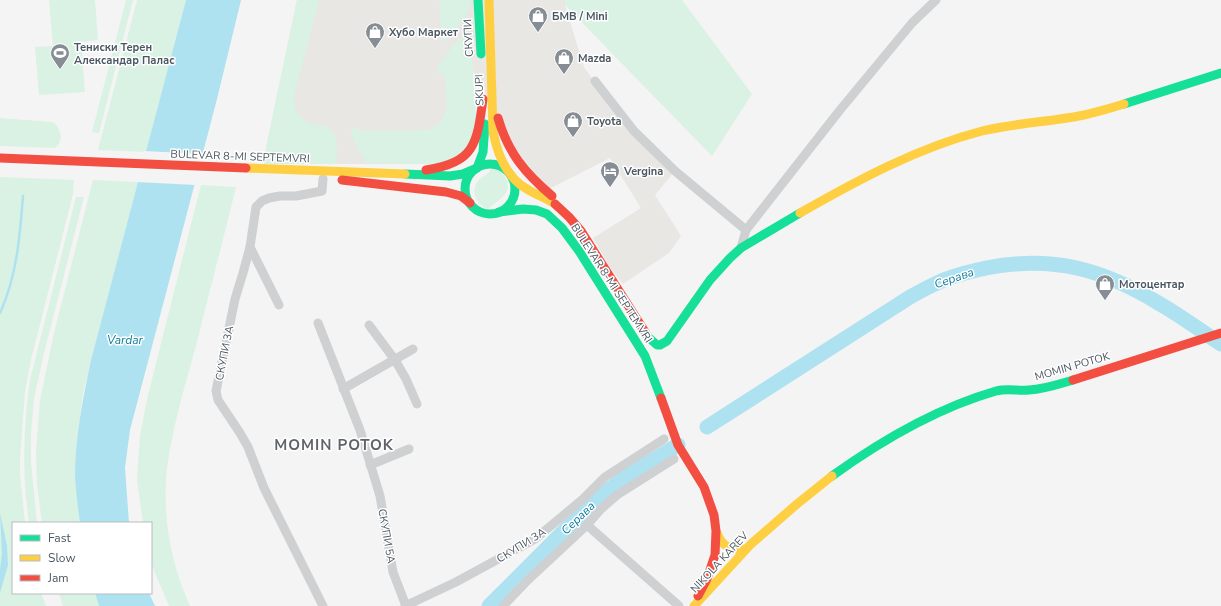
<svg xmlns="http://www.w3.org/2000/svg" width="1221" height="606" font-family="'Nunito Sans',sans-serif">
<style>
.commercial{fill:#e8e7e3}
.green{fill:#d9f2e3}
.water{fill:#aee2f0}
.pier{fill:#f4f4f4}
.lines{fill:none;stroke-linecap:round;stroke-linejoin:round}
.stream{stroke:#aee2f0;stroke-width:2.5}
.river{stroke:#aee2f0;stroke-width:15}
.street{stroke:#ced0d2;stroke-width:9}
.fast{stroke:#16e098;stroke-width:9}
.slow{stroke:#ffcf43;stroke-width:9}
.jam{stroke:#f24e42;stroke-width:9}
.labels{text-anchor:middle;stroke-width:3;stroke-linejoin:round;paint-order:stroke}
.poi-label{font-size:11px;font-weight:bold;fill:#4a5661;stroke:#fff;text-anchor:start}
.street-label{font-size:11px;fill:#4a5661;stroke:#fff}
.water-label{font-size:12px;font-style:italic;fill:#0c7c9b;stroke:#fff}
.district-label{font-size:15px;font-weight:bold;letter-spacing:1px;fill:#5f6368;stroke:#fff}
</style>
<rect width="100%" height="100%" fill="#f4f4f4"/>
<polygon class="commercial" points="297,0 565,0 565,5 584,67 597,85 675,171 655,195 681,236 669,253 623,284 611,269 593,238 641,208 610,158 547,190 523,163 473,71 475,101 444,164 264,164 266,148"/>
<g class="green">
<polygon points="49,0 95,0 98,40 81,42 85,92 39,95 35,47 53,46"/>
<polygon points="126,0 133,0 99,133 92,132"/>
<polygon points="137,0 186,0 146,152 98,150"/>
<polygon points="297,0 319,0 294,95 295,109 303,119 311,124 325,126 333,132 337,142 336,164 264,164 266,148"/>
<path d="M439 0H471C471 12 453 36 442 42Z"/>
<polygon points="565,0 682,0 752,94 712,156 565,5"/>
<path d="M466 35 470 39 471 43 477 129 466 151 444 164 366 163C360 153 353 142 351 130L353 128H358L359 131 428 130 440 123 447 109 444 73 438 74 437 67 455 43Z"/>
<path d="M0 118 52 122C61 127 65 142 54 148L0 146Z"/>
<path d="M491 169C497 169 500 171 504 176 516 193 497 200 488 209 477 205 469 190 479 180 483 176 488 175 491 169Z"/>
<polygon points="0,177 74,180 73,194 31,360 25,391 20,459 20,474 25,523 13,523 13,593 41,593 46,606 0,606"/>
<polygon points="93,180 138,182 91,360 83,394 78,431 75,477 80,523 42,523 37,485 36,450 40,400 54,333"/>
<path d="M201 185 236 187C223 240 209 293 196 346 186 382 175 418 169 455 160 505 169 560 190 606H169L153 568 151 559V523H143L137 480 140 436 148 395Z"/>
<path d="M76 197H84L44 353 34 399 31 433V462L37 523H29C22 475 23 428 30 380Z"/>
<polygon points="59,593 95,593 99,606 63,606"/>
</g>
<g class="water">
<path d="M186 0H241L217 99 130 430 125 468 129 523H80C78 508 76 492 75 477 75 437 83 398 91 360Z"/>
<polygon points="0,513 7,546 8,565 0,593 0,570 2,553"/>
<polygon points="95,593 149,593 155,606 99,606"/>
</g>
<polygon class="pier" points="144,151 204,154 196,185 136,182"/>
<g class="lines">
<path class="stream" d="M0 313C17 276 20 235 23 196"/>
<g class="river">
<path d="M707 427 910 297C919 292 928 287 937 283 953 275 969 272 986 268 1053 255 1103 269 1160 304 1181 316 1201 331 1221 344"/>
<polyline points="489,606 591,504 621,480 678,445"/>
</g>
<g class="street">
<polyline points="595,81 634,131 675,171 746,230 741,248"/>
<polyline points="323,179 322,191 296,196 280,196 269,198 262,201 256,207 250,247 243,273 235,299 216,391 218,400 240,433 248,447 264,488 323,606"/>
<polyline points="746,230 840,110 912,23 936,0"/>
<polyline points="250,247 279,305"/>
<polyline points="318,323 360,430 380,496 393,572 406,606"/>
<polyline points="369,325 395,360 406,379 417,404"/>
<polyline points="343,389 413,349"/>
<polyline points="370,465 409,449"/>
<polyline points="587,525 679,606"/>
<polyline points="405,606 456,582 535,539 583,499 605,477 664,439"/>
<polyline points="503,606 528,580 587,525 601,509 617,495 674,459"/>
</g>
<g class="fast">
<polyline points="478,0 481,54"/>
<polyline points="1124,104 1221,73"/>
<circle cx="490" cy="189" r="25"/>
<polyline points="405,174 450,176 463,174 477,168 483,152 485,124"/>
<polyline points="499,212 523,209 536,210 547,214 562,228 579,251 645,356 661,398"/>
<polyline points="645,332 648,337 657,345 660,345 667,341 710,280 730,258 741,248 800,213"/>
<path d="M832 476C882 440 937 408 996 391 1007 388 1018 391 1029 390 1045 389 1059 384 1073 380"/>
</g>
<g class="slow">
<path d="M489 0 493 131C497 153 506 177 527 189 536 195 546 198 555 204"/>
<polyline points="246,168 405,174"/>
<path d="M800 213C858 180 917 148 982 131 1015 123 1050 122 1084 115 1097 112 1111 108 1124 104"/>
<path d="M717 533C722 547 731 550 745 549"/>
<polyline points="694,606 751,544 797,504 832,476"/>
</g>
<g class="jam">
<path d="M498 118C508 153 525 173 552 196"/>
<polyline points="0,158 246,168"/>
<path d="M426 170C475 162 477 144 483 99"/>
<polyline points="342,180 446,192 461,196 470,203"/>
<polyline points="555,204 569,217 581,231 645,332"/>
<polyline points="1073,380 1221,333"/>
<polyline points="661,398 678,445 704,487 714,515 716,531 715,555 707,579 698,596"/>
</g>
</g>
<defs>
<g id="shop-pin" transform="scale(1)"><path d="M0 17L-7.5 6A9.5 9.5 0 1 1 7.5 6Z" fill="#868d94" stroke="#fff"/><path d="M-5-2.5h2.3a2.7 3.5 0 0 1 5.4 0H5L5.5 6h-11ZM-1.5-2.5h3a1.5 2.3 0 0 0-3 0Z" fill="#fff"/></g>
<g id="stadium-pin" transform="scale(1)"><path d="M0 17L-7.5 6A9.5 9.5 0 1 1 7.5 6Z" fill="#868d94" stroke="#fff"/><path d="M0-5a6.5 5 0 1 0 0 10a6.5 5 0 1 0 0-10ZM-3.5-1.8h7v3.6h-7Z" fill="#fff"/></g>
<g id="hotel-pin" transform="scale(1)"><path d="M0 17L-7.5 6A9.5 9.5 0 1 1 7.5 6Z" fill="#868d94" stroke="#fff"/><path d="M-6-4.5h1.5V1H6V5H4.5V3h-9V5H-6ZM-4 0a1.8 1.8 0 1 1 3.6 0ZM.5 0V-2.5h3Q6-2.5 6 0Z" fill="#fff"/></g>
</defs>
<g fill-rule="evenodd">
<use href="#shop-pin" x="538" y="16"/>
<use href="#shop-pin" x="375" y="32"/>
<use href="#stadium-pin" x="60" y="53"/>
<use href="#shop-pin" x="564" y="58"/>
<use href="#shop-pin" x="573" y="121"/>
<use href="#hotel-pin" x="610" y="171"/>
<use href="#shop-pin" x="1105" y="284"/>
</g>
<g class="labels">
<g class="poi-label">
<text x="552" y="20">БМВ / Mini</text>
<text x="389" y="36">Хубо Маркет</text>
<text x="74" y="51">Тениски Терен<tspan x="74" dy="13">Александар Палас</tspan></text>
<text x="578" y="62">Mazda</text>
<text x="587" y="125">Toyota</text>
<text x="624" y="175">Vergina</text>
<text x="1119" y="288">Мотоцентар</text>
</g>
<g class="street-label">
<text transform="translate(468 38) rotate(-93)" y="4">СКУПИ</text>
<text transform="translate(479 90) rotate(-92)" y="4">SKUPI</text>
<text transform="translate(240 156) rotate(2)" y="4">BULEVAR 8-MI SEPTEMVRI</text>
<text transform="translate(612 283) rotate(57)" y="4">BULEVAR 8-MI SEPTEMVRI</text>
<text transform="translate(224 353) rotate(-79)" y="4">СКУПИ 3А</text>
<text transform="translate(1072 366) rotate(-16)" y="4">MOMIN POTOK</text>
<text transform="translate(387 536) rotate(80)" y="4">СКУПИ 5А</text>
<text transform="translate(521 545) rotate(-32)" y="4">СКУПИ 3А</text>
<text transform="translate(719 562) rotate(-47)" y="4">NIKOLA KAREV</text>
</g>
<g class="water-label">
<text transform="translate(954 278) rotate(-19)" y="4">Серава</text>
<text x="125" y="344">Vardar</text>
<text transform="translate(578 518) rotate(-44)" y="4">Серава</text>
</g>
<g class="district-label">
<text x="334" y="450">MOMIN POTOK</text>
</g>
</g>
<rect x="12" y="522" width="140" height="72" fill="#ffffff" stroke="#b7bbc0"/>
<rect x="20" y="535" width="20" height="6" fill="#16e098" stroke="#b7bbc0"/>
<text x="48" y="542" font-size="12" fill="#4a5661">Fast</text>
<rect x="20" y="555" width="20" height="6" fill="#ffcf43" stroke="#b7bbc0"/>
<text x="48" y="562" font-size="12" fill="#4a5661">Slow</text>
<rect x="20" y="575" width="20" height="6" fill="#f24e42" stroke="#b7bbc0"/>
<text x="48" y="582" font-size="12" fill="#4a5661">Jam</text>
</svg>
